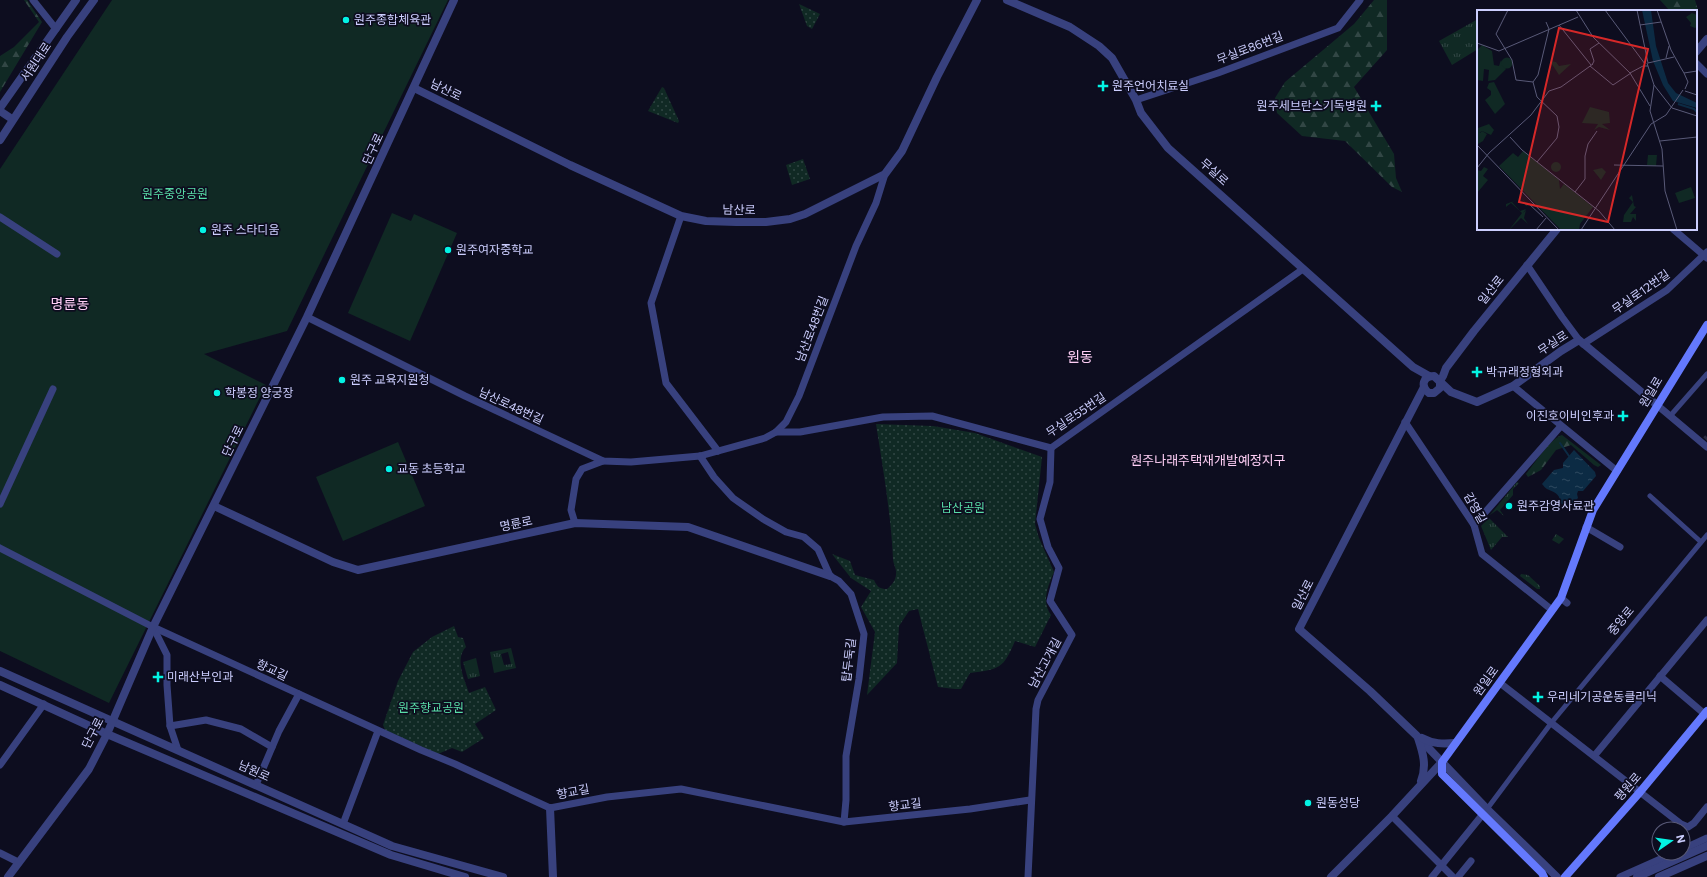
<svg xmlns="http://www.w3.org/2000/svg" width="1707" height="877" font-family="Commissioner,'Noto Sans KR',sans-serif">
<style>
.grass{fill:url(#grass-tufts);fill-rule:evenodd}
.forest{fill:url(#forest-firs)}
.park{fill:url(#park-dots)}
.garden{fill:#102924}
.water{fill:url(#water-ripples)}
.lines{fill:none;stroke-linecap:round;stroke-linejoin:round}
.stream{stroke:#0c2b44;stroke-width:2}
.pedestrian-tunnel{stroke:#2a2a40;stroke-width:5;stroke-dasharray:5 2.5;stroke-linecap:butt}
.pedestrian{stroke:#38417e;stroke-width:5}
.minor{stroke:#38417e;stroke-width:7}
.tertiary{stroke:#38417e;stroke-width:8}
.secondary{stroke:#6479fd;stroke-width:8}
.poi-dot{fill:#03f3e4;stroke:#0d0d1f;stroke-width:1.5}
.labels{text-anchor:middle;stroke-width:3.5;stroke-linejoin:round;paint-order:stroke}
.poi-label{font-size:12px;fill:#cccefe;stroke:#0d0d1f;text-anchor:start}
.street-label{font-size:12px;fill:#cccefe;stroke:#0d0d1f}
.park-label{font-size:12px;fill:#59dda7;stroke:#0d0d1f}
.neighbourhood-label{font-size:13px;fill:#fecef5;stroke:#0d0d1f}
.quarter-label{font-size:14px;fill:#fecef5;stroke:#0d0d1f}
.inset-river{fill:none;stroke:#0c2b44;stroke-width:2}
.inset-road{fill:none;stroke:#595a78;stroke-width:1}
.view{fill:#d62828;fill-opacity:0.15;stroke:#d62828;stroke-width:2}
.inset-edge{fill:none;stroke:#cccefe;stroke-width:2}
</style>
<defs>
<pattern id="grass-tufts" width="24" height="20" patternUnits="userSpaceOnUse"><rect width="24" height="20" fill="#102924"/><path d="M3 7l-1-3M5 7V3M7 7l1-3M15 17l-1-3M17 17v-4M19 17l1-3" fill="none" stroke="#324745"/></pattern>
<pattern id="forest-firs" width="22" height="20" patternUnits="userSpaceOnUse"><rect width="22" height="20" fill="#102924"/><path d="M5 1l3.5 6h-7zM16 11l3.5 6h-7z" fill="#324745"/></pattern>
<pattern id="park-dots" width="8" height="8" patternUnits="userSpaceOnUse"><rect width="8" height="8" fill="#102924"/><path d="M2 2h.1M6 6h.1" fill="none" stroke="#324745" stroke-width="1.8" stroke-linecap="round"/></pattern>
<pattern id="water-ripples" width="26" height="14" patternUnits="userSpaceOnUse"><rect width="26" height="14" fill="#0c2b44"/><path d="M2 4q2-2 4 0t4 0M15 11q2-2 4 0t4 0" fill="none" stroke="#2e4960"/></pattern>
</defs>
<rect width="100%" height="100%" fill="#0d0d1f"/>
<g class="grass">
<polygon points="1478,19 1478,49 1452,65 1439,41"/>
<polygon points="1517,482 1519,483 1513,489 1513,495 1500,510 1504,516 1497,510 1490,515"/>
<polygon points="1489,518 1508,537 1502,537 1491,550 1481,526"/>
<polygon points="1556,534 1564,539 1559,544 1552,540"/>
<polygon points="1521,574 1528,575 1540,586 1540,589 1537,589 1520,576"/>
<path d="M511 648 516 668 494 673 490 652ZM508 652 511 664 504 665 501 654Z"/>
<polygon points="476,658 480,676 468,679 463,662"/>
</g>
<g class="forest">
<polygon points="24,0 27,0 42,22 0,92 0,56 14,47 39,22"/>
<polygon points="1374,0 1387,0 1387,50 1354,87 1394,154 1396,178 1402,192 1392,187 1345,141 1302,136 1277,113 1275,98 1285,82 1354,24"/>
<polygon points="1660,0 1695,0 1698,10 1696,13 1696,11 1670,11"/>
<path d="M1562 435 1601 465 1598 467 1594 465 1571 445 1556 450 1541 470 1528 477 1526 474C1534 464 1551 438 1562 435Z"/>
</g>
<g class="park">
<polygon points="799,4 820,14 812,29 807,26"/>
<polygon points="662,87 664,88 679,121 678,123 648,111"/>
<polygon points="803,159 810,179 792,185 786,165"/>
<path d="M876 424 933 426 975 433 1042 457 1035 524 1039 538 1054 572C1048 586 1041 602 1051 615L1035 647 1015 641C1003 669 1000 669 970 673L961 689H955L938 687 918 609 909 611 899 626 897 663 867 695 875 632 861 607 871 591 851 578 832 554 850 561 855 575 874 580C877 587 880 589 887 589 892 585 896 580 896 574 897 569 893 564 893 559 891 514 883 469 876 424Z"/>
<path d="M454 626 458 637 463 638 466 647C454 659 465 680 469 693L485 687 496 710 475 724 484 738 462 752 452 748 438 754 385 730 383 725 398 681 413 652 432 637Z"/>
</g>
<g class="garden">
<polygon points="112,0 448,0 287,331 204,354 266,385 109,703 0,651 0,169"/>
<polygon points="392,213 411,221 414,214 457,233 410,341 348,313"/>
<polygon points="398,442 425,506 343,541 316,477"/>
</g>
<path class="water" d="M1574 450 1595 472 1596 476 1583 491H1578L1577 494 1578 498 1567 509 1560 502C1560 493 1553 492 1547 489 1545 488 1544 486 1542 484L1554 470 1563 468V463Z"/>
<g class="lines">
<polyline class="stream" points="1560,443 1569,456"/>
<polyline class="pedestrian-tunnel" points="1705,439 1707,437"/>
<g class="pedestrian">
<polyline points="1671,415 1707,374"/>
<polyline points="1650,496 1701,542"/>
<polyline points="1487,809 1552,722 1707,535"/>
</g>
<g class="minor">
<polyline points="33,0 56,29"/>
<polyline points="1696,63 1707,74"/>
<polyline points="1136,100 1218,73 1338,28 1360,0"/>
<polyline points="681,216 651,303 666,383 718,451"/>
<polyline points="0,217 57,254"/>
<polyline points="1673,229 1707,258"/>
<polyline points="1527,265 1562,317 1579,340"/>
<polyline points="307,317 465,396 603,461 631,462 700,456 765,438 776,432 786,422 799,396 856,246 876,203 885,174"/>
<polyline points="1583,344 1667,290 1707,252"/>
<polyline points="1513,386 1617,471"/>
<polyline points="1657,405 1707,447"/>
<polyline points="1405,422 1474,525 1482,554 1552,610"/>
<polyline points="776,432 800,432 883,417 932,416 1051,448"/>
<polyline points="1051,448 1303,269"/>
<polyline points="700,456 714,477 733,498 763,519 786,532 804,537 818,549 830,576 839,581 851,594 864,634 859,679 846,756 846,800 844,822"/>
<polyline points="0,504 53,389"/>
<polyline points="575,523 571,510 576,479 582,469 603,461"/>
<polyline points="1474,525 1561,426"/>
<polyline points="1586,527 1620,547"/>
<polyline points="0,548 153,627 421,750 455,764 550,808 607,797 681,789 844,822 970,809 1030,800"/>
<polyline points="1561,598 1567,603"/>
<polyline points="153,627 167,655 167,685 170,726 178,750"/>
<polyline points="1660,676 1707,716"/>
<polyline points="1500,683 1681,824 1688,827 1694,823 1707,807"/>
<polyline points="170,726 206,720 241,729 272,747"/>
<polyline points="1595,755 1707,620"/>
<polyline points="0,765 44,704"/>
<polyline points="256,785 279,731 299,694"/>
<polyline points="1392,816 1453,877"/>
<polyline points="343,824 378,731"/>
<polyline points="1683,849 1707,838"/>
<polyline points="0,853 18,862"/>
<polyline points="1028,877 1036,709 1038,700 1072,635 1050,601 1059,568 1048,547 1040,519 1050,482 1051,448"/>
<polyline points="1432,877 1483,814"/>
<polyline points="1458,877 1471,861"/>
<polyline points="1620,877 1674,853"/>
</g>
<g class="tertiary">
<polyline points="1007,0 1070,27 1099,46 1112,58 1136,100 1141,113 1168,148 1413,367 1429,376"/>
<polyline points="1696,52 1707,39"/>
<polyline points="414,88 570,165 681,216 706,221 736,222 766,222 790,219 805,214 885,174 902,151 937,77 977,0"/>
<polyline points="0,108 76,0"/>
<polyline points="0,111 12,119"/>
<polyline points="0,140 67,37 94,0"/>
<polyline points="1440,381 1443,376 1446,368 1474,331 1557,229"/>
<path d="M1440 382V388L1434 393H1429C1420 386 1423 376 1434 376L1451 392 1477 402 1513 386 1561 351 1579 340 1657 405"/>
<polyline points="1424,387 1299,629 1370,691 1417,736 1487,809 1557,877"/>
<polyline points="214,506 333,562 358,570 575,523 688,527 830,576"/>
<polyline points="0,671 392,846 503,877"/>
<polyline points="0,685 107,734 391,855 465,877"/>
<path d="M1418 738C1423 753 1427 766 1421 781"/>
<path d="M1422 738C1433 744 1443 744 1455 743"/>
<polyline points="550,808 553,877"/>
<polyline points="8,877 89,769 107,734 153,627 307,317 454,0"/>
<polyline points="1331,877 1392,816 1442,762"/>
<polyline points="1637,877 1707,846"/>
<polyline points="1659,877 1707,856"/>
</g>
<g class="secondary">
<polyline points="1544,877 1542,873 1442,774 1442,762 1561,598 1593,510 1707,325"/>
<polyline points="1565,877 1640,792 1707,711"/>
</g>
</g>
<g class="poi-dot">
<circle cx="346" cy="20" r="4"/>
<path d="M1101 80h4v4h4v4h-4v4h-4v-4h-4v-4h4z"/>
<path d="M1374 100h4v4h4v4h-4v4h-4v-4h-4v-4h4z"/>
<circle cx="203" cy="230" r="4"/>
<circle cx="448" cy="250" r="4"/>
<path d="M1475 366h4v4h4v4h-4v4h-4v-4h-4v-4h4z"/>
<circle cx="342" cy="380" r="4"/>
<circle cx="217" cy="393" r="4"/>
<path d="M1621 410h4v4h4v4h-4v4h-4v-4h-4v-4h4z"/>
<circle cx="389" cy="469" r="4"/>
<circle cx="1509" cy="506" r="4"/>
<path d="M156 671h4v4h4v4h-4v4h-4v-4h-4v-4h4z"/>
<path d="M1536 691h4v4h4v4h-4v4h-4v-4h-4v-4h4z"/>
<circle cx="1308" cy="803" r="4"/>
</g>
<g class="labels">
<g class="poi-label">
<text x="354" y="24">원주종합체육관</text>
<text x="1112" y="90">원주언어치료실</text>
<text x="1367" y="110" text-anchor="end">원주세브란스기독병원</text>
<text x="211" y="234">원주 스타디움</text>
<text x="456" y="254">원주여자중학교</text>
<text x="1486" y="376">박규래정형외과</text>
<text x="350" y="384">원주 교육지원청</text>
<text x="225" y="397">학봉정 양궁장</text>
<text x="1614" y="420" text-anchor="end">이진호이비인후과</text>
<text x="397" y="473">교동 초등학교</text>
<text x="1517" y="510">원주감영사료관</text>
<text x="167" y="681">미래산부인과</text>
<text x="1547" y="701">우리네기공운동클리닉</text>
<text x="1316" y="807">원동성당</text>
</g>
<g class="street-label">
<text transform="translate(1250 48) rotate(-21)" y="4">무실로86번길</text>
<text transform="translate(36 62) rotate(-56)" y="4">서원대로</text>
<text transform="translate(446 90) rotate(26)" y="4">남산로</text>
<text transform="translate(373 149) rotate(-65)" y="4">단구로</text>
<text transform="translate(1214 172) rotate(42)" y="4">무실로</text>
<text transform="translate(739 210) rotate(1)" y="4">남산로</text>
<text transform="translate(1491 290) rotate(-51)" y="4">일산로</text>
<text transform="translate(1641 292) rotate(-35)" y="4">무실로12번길</text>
<text transform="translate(812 329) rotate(-69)" y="4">남산로48번길</text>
<text transform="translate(1553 343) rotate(-33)" y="4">무실로</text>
<text transform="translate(1651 392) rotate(-59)" y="4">원일로</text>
<text transform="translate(511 406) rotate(25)" y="4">남산로48번길</text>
<text transform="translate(1076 415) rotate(-34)" y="4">무실로55번길</text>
<text transform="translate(233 441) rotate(-64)" y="4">단구로</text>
<text transform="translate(1475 508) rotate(61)" y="4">감영길</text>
<text transform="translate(516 524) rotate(-12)" y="4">명륜로</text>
<text transform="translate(1303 595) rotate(-63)" y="4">일산로</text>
<text transform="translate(1621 621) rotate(-50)" y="4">중앙로</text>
<text transform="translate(849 660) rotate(-83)" y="4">탑두둑길</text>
<text transform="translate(1045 663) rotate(-62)" y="4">남산고개길</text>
<text transform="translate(272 670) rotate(25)" y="4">향교길</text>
<text transform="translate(1486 681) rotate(-54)" y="4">원일로</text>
<text transform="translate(93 733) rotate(-63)" y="4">단구로</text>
<text transform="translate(254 771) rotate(24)" y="4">남원로</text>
<text transform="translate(1628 787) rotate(-49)" y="4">평원로</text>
<text transform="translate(573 792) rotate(-11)" y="4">향교길</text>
<text transform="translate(905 805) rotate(-7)" y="4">향교길</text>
</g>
<g class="park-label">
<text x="175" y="198">원주중앙공원</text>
<text x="963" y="512">남산공원</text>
<text x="431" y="712">원주향교공원</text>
</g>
<g class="neighbourhood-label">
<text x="1208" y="465">원주나래주택재개발예정지구</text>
</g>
<g class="quarter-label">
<text x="70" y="309">명륜동</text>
<text x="1080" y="362">원동</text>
</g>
</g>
<g transform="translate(1477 10)">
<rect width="220" height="220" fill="#0d0d1f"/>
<path d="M215 3 220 5V17L218 18 213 16 214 13 209 7ZM5 35 15 41 17 55 22 56 24 50 29 59 18 70 11 71 12 60 7 59 6 71 0 70V40ZM73 51 79 52 82 56 94 54 82 65ZM17 72 28 94 18 104 8 90 14 85V81L10 78 12 73ZM1 118 3 123 5 121 10 124 6 131 1 134ZM155 185 157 196 159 197 153 204H159V211L156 207 154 212H146L147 205 156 192 152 188 149 191ZM45 188 51 196H49L45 188 35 192 43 201 49 199 46 203 49 200 47 208 51 214 44 208 32 220 45 203 34 193 29 197V194Z" fill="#102924"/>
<path d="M24.5 53a5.5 5.5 0 1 1 11 0a5.5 5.5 0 1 1-11 0ZM113 97 132 102 133 113 125 114 133 120 122 117 117 120 121 114 105 113ZM12 114 17 120 14 125 5 121 2 123 1 118ZM7 157 11 159 6 166 11 170 0 183V160L4 161ZM125 158 129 162 124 170 116 160Z" fill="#102924"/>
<path d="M46 141 82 170 83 179 87 174 116 197 103 214 102 220H84L22 156 36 143 41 147ZM171 145H180L179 156 170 155ZM74 157a5 5 0 1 1 10 0a5 5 0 1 1-10 0ZM214 177 218 188 202 193 198 183Z" fill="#102924"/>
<path d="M165 0H174L179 36 191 73 199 83 220 93V98L196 91 186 75 176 51Z" fill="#0c2b44"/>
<path class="inset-river" d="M201 94 217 99 220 102"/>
<path class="inset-road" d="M31 0 19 24 35 50 39 70 56 72M99 0 116 27 153 63 166 56H171M128 0 168 54M160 0 171 53 197 47M180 0 194 40 204 58 207 63 220 61M82 15 114 55M163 15 184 12M0 33 22 41 101 7M189 48 192 36M170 53 177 75 173 101 185 139 188 181 200 220M115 55 117 51 113 39 122 33M113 56 136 75 154 63M153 63 173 96M207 63 211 72 208 79M56 72 60 87 80 106 82 117 80 128 60 152M56 72 61 65 72 19 69 12M177 75 195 98 220 106M208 81 220 85M33 127 45 140 122 201 138 220M183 131 220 127M0 135 82 220M137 155 186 156M0 158 12 143 54 105 72 81 84 77 116 54M98 182 108 169V146L111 134 120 121M52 194 66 207M59 220 69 208M104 220 174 114 189 105 206 80"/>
<path class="view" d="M82 18 171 39 131 212 42 192Z"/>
<rect width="220" height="220" class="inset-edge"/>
</g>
<g transform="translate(1671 841) rotate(77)"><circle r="19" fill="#0d0d1f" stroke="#595a78"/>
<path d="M0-3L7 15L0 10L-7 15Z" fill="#03f3e4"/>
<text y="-6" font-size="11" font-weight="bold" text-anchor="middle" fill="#cccefe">N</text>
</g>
</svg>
